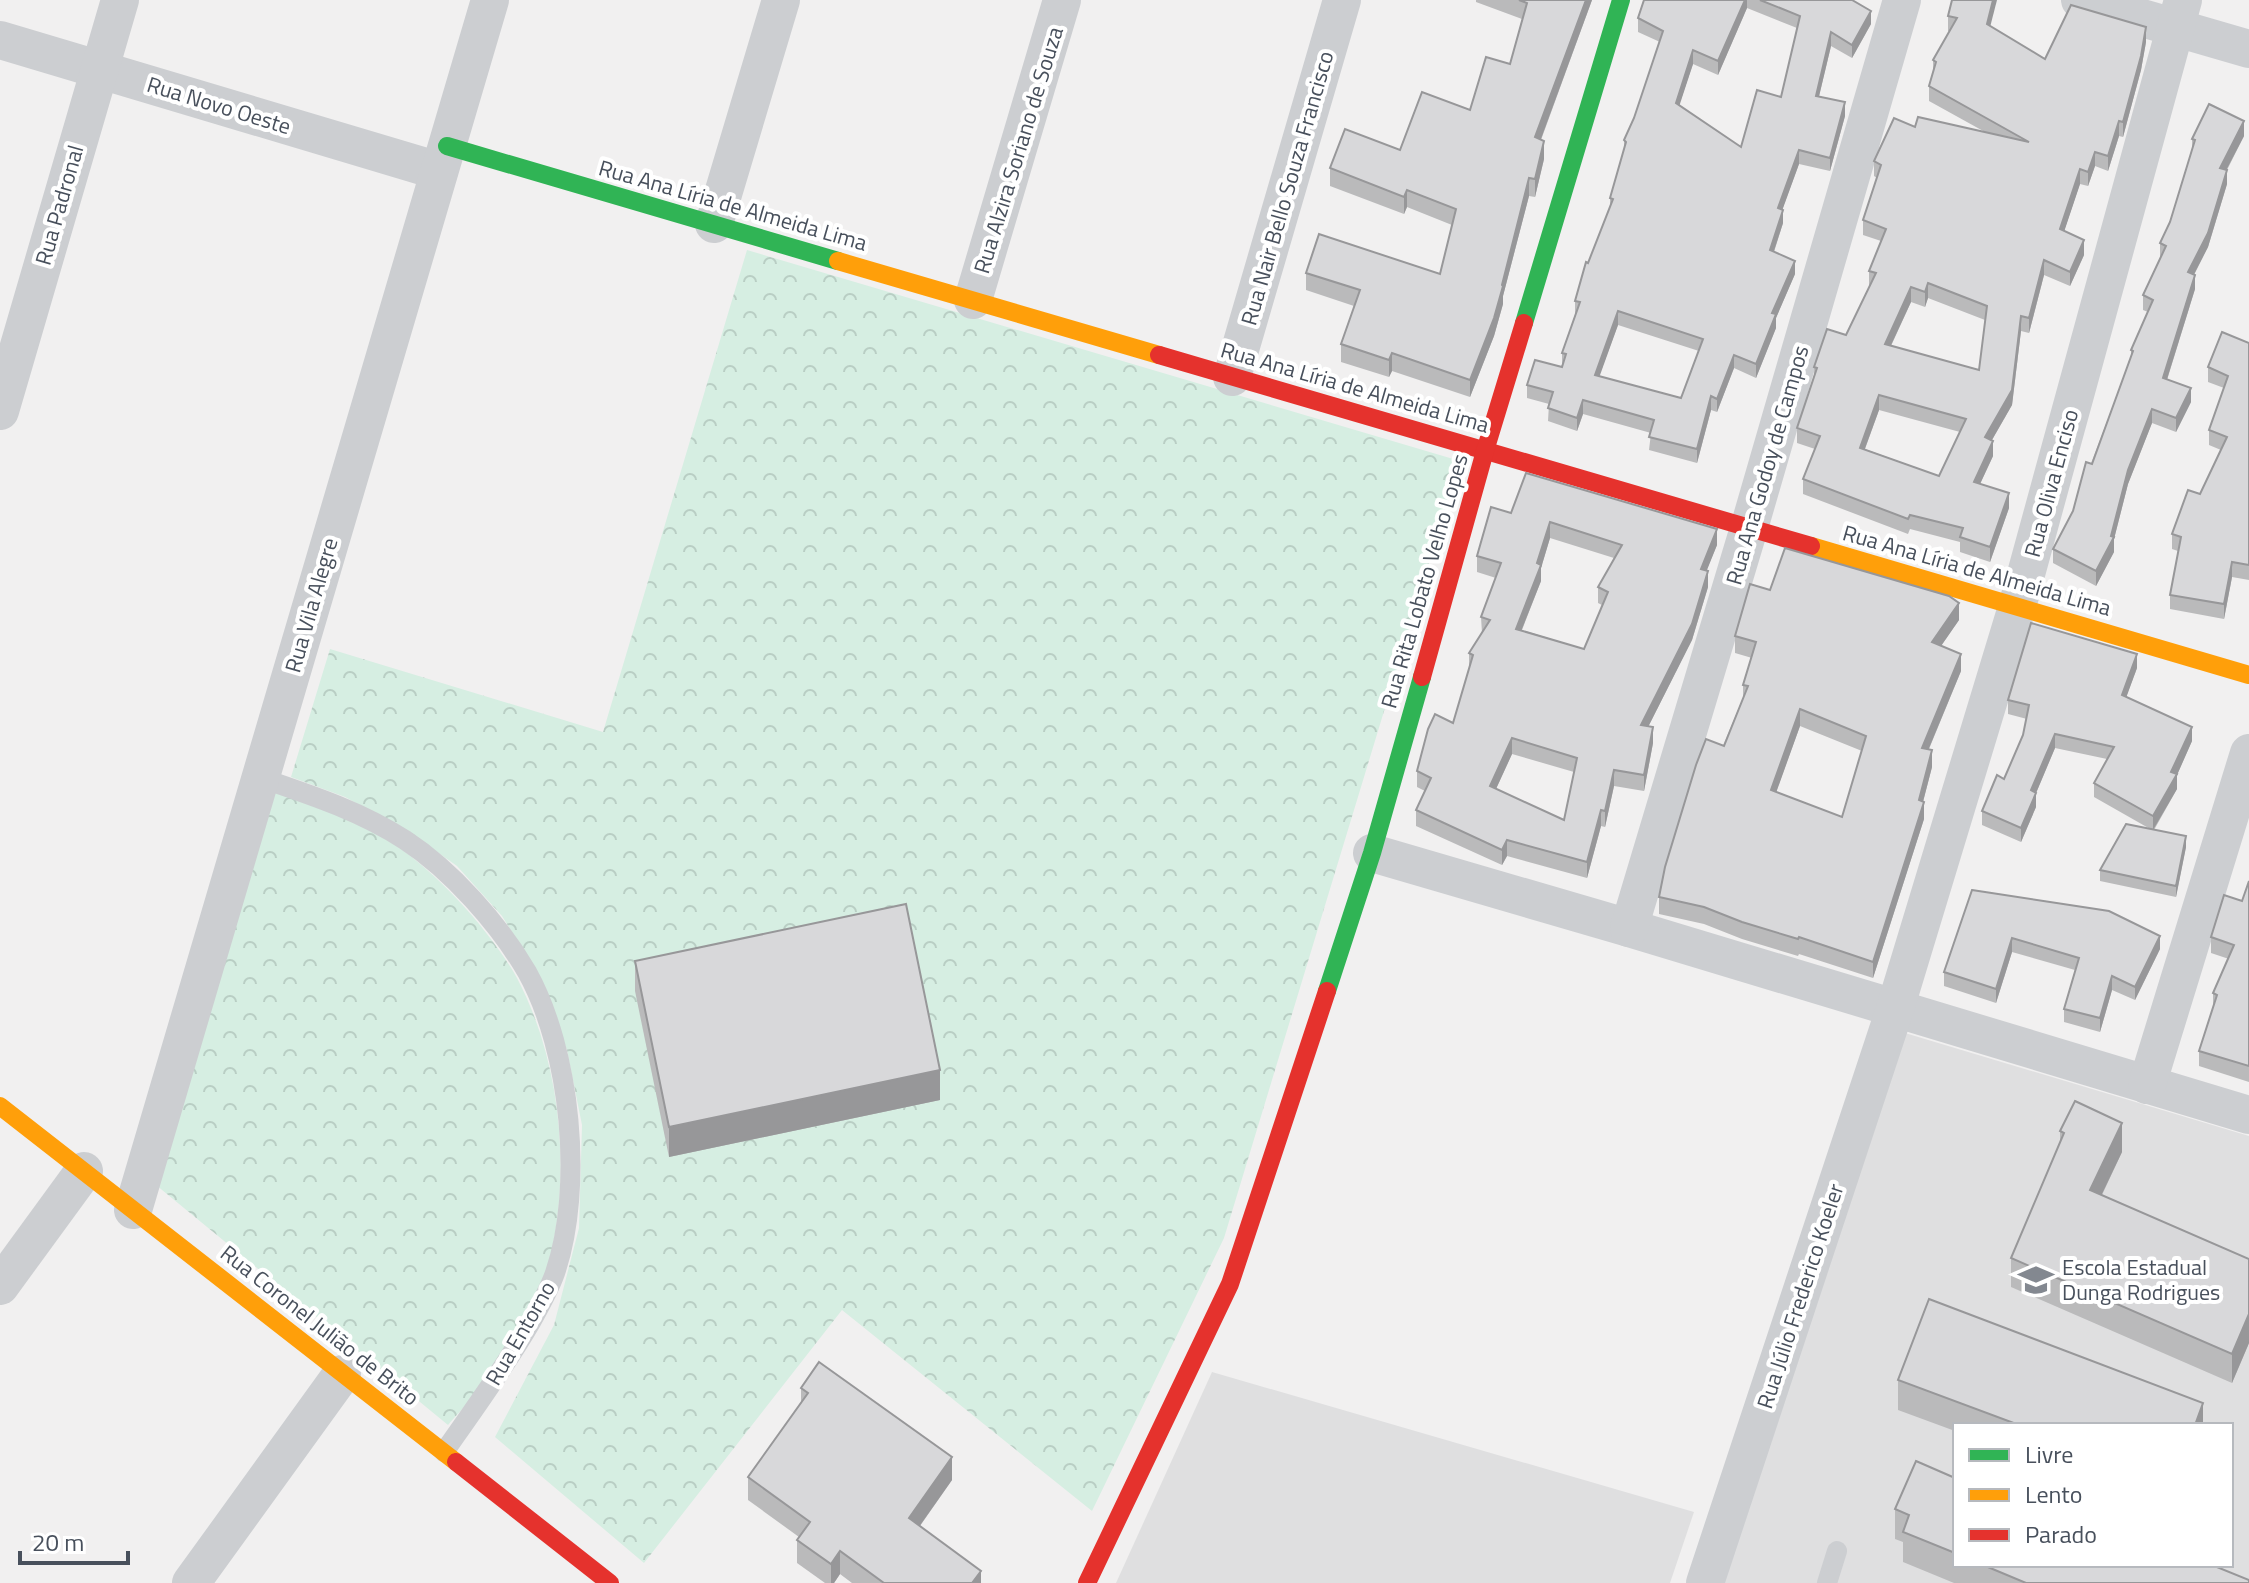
<svg xmlns="http://www.w3.org/2000/svg" width="2249" height="1583" font-family="'Titillium Web',sans-serif">
<style>
.education{fill:#dfdfe0;fill-rule:evenodd}
.park{fill:url(#park-crowns)}
.lines{fill:none;stroke-linecap:round;stroke-linejoin:round}
.lane{stroke:#ccced1;stroke-width:20}
.street{stroke:#ccced1;stroke-width:38}
.fast{stroke:#30b455;stroke-width:18}
.slow{stroke:#ff9f0a;stroke-width:18}
.jam{stroke:#e5322d;stroke-width:18}
.wall{fill:#bababb;fill-rule:evenodd}
.shaded-wall{fill:#979799}
.building{fill:#d8d8da;stroke:#979799;stroke-width:2;fill-rule:evenodd}
.labels{text-anchor:middle;stroke-width:8;stroke-linejoin:round;paint-order:stroke}
.street-label{font-size:22px;fill:#48505c;stroke:#fff}
.poi-label{font-size:22px;fill:#48505c;stroke:#fff;text-anchor:start}
</style>
<defs>
<pattern id="park-crowns" width="20" height="18" patternUnits="userSpaceOnUse" patternTransform="scale(2)"><rect width="20" height="18" fill="#d6eee2"/><path d="M2 6a3 3 0 1 1 6 0M12 15a3 3 0 1 1 6 0" fill="none" stroke="#b9cec4"/></pattern>
</defs>
<rect width="100%" height="100%" fill="#f1f0f0"/>
<g class="education">
<path d="M1905 1033 2249 1136V1583H1724ZM1955 1425H2231V1565H1955Z"/>
<polygon points="1212,1372 1694,1512 1670,1583 1116,1583"/>
</g>
<g class="park">
<polygon points="747,250 1460,461 1224,1238 1092,1511 842,1310 644,1563 495,1437 554,1325 579,1228 582,1125 567,1050 534,968 502,916 457,866 409,832 345,797 291,777 330,649 603,732"/>
<path d="M262 788C308 804 355 818 395 845 438 873 492 933 517 978 562 1063 573 1181 546 1273 541 1288 531 1302 523 1316 512 1336 502 1360 488 1379 476 1395 461 1410 448 1425L156 1185Z"/>
</g>
<g class="lines">
<g class="lane">
<path d="M261 778C311 795 360 811 405 840 451 870 499 924 527 972 571 1051 584 1187 555 1273 549 1290 540 1306 531 1322 505 1367 474 1409 444 1452"/>
<polyline points="1827,1583 1837,1551"/>
</g>
<g class="street">
<polyline points="2080,0 2249,49"/>
<polyline points="0,40 439,171"/>
<polyline points="714,224 781,0"/>
<polyline points="973,300 1062,0"/>
<polyline points="1232,377 1342,0"/>
<polyline points="0,411 120,0"/>
<polyline points="1372,853 1629,928 2249,1115"/>
<polyline points="1629,928 1749,528 1902,0"/>
<polyline points="2147,1085 2249,753"/>
<polyline points="133,1210 490,0"/>
<polyline points="0,1286 84,1171"/>
<polyline points="191,1583 342,1374"/>
<polyline points="1705,1583 1895,1009 2017,607 2183,0"/>
</g>
<g class="fast">
<polyline points="447,146 838,261"/>
<polyline points="1524,323 1621,0"/>
<polyline points="1327,991 1372,853 1422,677"/>
</g>
<g class="slow">
<polyline points="838,261 1159,355"/>
<polyline points="1811,546 2249,675"/>
<polyline points="0,1106 456,1462"/>
</g>
<g class="jam">
<polyline points="1159,355 1811,546"/>
<polyline points="1422,677 1485,451 1524,323"/>
<polyline points="456,1462 610,1583"/>
<polyline points="1087,1583 1230,1284 1327,991"/>
</g>
</g>
<g class="wall">
<polygon points="1476,0 1592,0 1541,140 1544,159 1535,197 1529,196 1503,296 1503,304 1494,336 1470,397 1392,371 1389,377 1341,362 1341,344 1354,306 1306,290 1306,273 1440,274 1452,225 1407,207 1404,214 1330,186 1330,168 1400,150 1470,110 1510,64 1522,19 1476,2"/>
<path d="M1644 0H1852L1871 24 1852 58 1831 46 1819 96 1845 116 1830 171 1799 164 1782 210 1783 223 1774 252 1795 274 1776 318V328L1756 378 1734 368 1717 412 1711 410 1697 463 1649 450 1651 433 1583 414 1577 431 1548 421 1549 404 1527 398V385L1562 367V353L1575 315V301L1588 263 1610 208V198L1624 150V140L1634 118 1660 42 1638 32V18ZM1747 8 1797 28 1781 97 1741 147 1679 105 1693 64 1718 75ZM1618 325 1699 351 1681 398 1599 376Z"/>
<path d="M1948 16 1990 26 2045 59 2146 42 2141 70 2123 137 2119 136 2108 171 2095 166 2088 186 2080 184 2064 231 2084 255 2070 286 2044 275 2029 333 2021 331 2012 405 1992 440 1993 456 1980 484 2009 508 1990 562 1960 552V542L1910 529 1908 534 1803 494V479L1815 449 1797 443V428L1814 375V367L1846 335 1870 286 1869 285V271L1881 241 1863 235V220L1877 178 1874 176V161L1915 127 1985 132 1929 101V86L1933 72V60L1950 31H1948ZM1928 298 1985 320 1979 370 1891 346 1911 302 1925 307ZM1879 410 1960 432 1939 476 1865 449Z"/>
<polygon points="2244,136 2227,170 2227,184 2208,247 2194,275 2195,289 2167,380 2191,402 2176,432 2152,423 2128,484 2114,539 2114,552 2096,586 2053,563 2053,549 2073,511 2131,358 2131,350 2148,312 2143,310 2143,295 2161,258 2160,257 2160,243 2170,222 2192,150 2192,139"/>
<polygon points="2249,343 2249,580 2232,577 2224,619 2170,609 2170,595 2178,551 2172,549 2172,534 2200,494 2221,450 2209,445 2209,430 2224,388 2208,382 2208,367"/>
<path d="M1511 513 1717 545 1706 571 1708 587 1692 640 1648 727 1653 743 1644 791 1614 786 1605 827 1601 826 1587 878 1507 856 1502 865 1416 826V810L1425 791 1417 787V771L1453 723 1469 669V653L1482 633 1481 617 1496 578 1477 572V556ZM1550 538 1614 558 1598 587V603L1602 605 1584 649 1522 630 1541 581V568ZM1512 754 1574 772 1564 820 1496 789Z"/>
<path d="M1770 590 1959 620 1941 646 1961 671 1929 749 1932 767 1923 802 1924 819 1873 978 1799 954 1798 956 1742 939 1704 924 1659 914V897L1743 698V685L1752 658 1735 653V636ZM1800 726 1862 751 1842 817 1776 792Z"/>
<polygon points="2137,668 2126,697 2192,741 2177,775 2177,789 2154,830 2186,847 2176,897 2100,881 2100,870 2152,830 2094,797 2094,783 2107,759 2055,748 2036,793 2036,807 2021,842 1982,825 1982,811 2004,779 2023,735 2027,719 2008,714 2008,700"/>
<polygon points="2249,881 2249,1082 2199,1066 2199,1051 2213,1007 2213,993 2229,959 2211,953 2211,937 2242,901"/>
<polygon points="1972,890 2160,949 2135,1000 2112,990 2100,1032 2064,1022 2064,1009 2075,970 2012,952 1996,1003 1944,986 1944,972"/>
<polygon points="635,961 940,1100 669,1157 635,991"/>
<polygon points="2060,1131 2122,1152 2102,1195 2249,1259 2249,1343 2232,1383 2011,1287 2011,1258 2060,1142"/>
<polygon points="1898,1380 2203,1425 1955,1425 1955,1431 1898,1410"/>
<polygon points="801,1388 952,1480 920,1526 981,1583 852,1583 840,1574 834,1583 825,1583 797,1563 797,1540 799,1537 748,1500 748,1477 801,1404"/>
<polygon points="1955,1478 1955,1565 2212,1565 2249,1583 1954,1583 1903,1562 1903,1542 1895,1539 1895,1509"/>
</g>
<g class="shaded-wall">
<polygon points="1586,0 1592,0 1535,155 1535,137"/>
<polygon points="1745,0 1747,0 1747,8 1718,75 1718,61"/>
<polygon points="1993,0 1997,0 1987,39 1987,24"/>
<polygon points="1871,11 1871,24 1852,58 1852,45"/>
<polygon points="2146,27 2146,42 2141,70 2123,137 2123,122"/>
<polygon points="1831,32 1831,46 1816,109 1816,96"/>
<polygon points="1693,50 1693,64 1676,116 1676,103"/>
<polygon points="1845,102 1845,116 1830,171 1830,158"/>
<polygon points="2119,121 2119,136 2108,171 2108,156"/>
<polygon points="2244,121 2244,136 2220,182 2220,168"/>
<polygon points="1544,141 1544,159 1535,197 1535,179"/>
<polygon points="1799,150 1799,164 1778,222 1778,208"/>
<polygon points="2095,152 2095,166 2088,186 2088,172"/>
<polygon points="2080,169 2080,184 2060,244 2060,229"/>
<polygon points="2227,170 2227,184 2208,247 2188,286 2188,272"/>
<polygon points="1529,178 1529,196 1503,296 1503,304 1494,336 1470,397 1470,380 1502,285"/>
<polygon points="1407,190 1407,207 1404,214 1404,197"/>
<polygon points="1783,210 1783,223 1770,263 1770,250"/>
<polygon points="2084,240 2084,255 2070,286 2070,272"/>
<polygon points="2044,260 2044,275 2029,333 2029,318"/>
<polygon points="1795,261 1795,274 1776,318 1776,328 1756,378 1756,364 1772,313"/>
<polygon points="2195,275 2195,289 2163,392 2163,378"/>
<polygon points="1928,283 1928,298 1925,307 1925,292"/>
<polygon points="1911,287 1911,302 1885,358 1885,344"/>
<polygon points="1618,311 1618,325 1595,389 1595,375"/>
<polygon points="2021,316 2021,331 2012,405 1985,452 1985,437"/>
<polygon points="1392,353 1392,371 1389,377 1389,360"/>
<polygon points="1734,355 1734,368 1717,412 1717,399"/>
<polygon points="2191,388 2191,402 2176,432 2176,418"/>
<polygon points="1879,395 1879,410 1860,462 1860,448"/>
<polygon points="1711,396 1711,410 1697,463 1697,449"/>
<polygon points="1583,400 1583,414 1577,431 1577,418"/>
<polygon points="2152,409 2152,423 2128,484 2114,539 2114,552 2096,586 2096,571 2111,536 2128,470"/>
<polygon points="1993,441 1993,456 1974,497 1974,482"/>
<polygon points="2009,493 2009,508 1990,562 1990,547"/>
<polygon points="1550,522 1550,538 1541,568 1541,581 1516,644 1516,629"/>
<polygon points="1717,529 1717,545 1701,585 1701,569"/>
<polygon points="2232,562 2232,577 2224,619 2224,604"/>
<polygon points="1708,571 1708,587 1692,640 1641,741 1641,725"/>
<polygon points="1959,603 1959,620 1932,659 1932,642"/>
<polygon points="1961,654 1961,671 1922,765 1922,748"/>
<polygon points="2137,654 2137,668 2122,709 2122,695"/>
<polygon points="1800,709 1800,726 1771,807 1771,790"/>
<polygon points="1653,727 1653,743 1644,791 1644,775"/>
<polygon points="2192,727 2192,741 2177,775 2177,789 2153,830 2153,816 2171,772"/>
<polygon points="2055,734 2055,748 2031,805 2031,790"/>
<polygon points="1512,738 1512,754 1490,802 1490,786"/>
<polygon points="1932,750 1932,767 1919,817 1924,802 1924,819 1873,978 1873,962 1919,800"/>
<polygon points="1614,770 1614,786 1605,827 1605,811"/>
<polygon points="2036,793 2036,807 2021,842 2021,828"/>
<polygon points="1601,810 1601,826 1587,878 1587,862"/>
<polygon points="2186,836 2186,847 2176,897 2176,886"/>
<polygon points="1507,840 1507,856 1502,865 1502,850"/>
<polygon points="2160,936 2160,949 2135,1000 2135,987"/>
<polygon points="2012,938 2012,952 1996,1003 1996,989"/>
<polygon points="2112,976 2112,990 2100,1032 2100,1018"/>
<polygon points="940,1070 940,1100 669,1157 669,1127"/>
<polygon points="2122,1123 2122,1152 2090,1219 2090,1190"/>
<polygon points="2249,1314 2249,1343 2232,1383 2232,1354"/>
<polygon points="2203,1403 2203,1425 2195,1425"/>
<polygon points="952,1457 952,1480 909,1541 909,1518"/>
<polygon points="840,1551 840,1574 834,1583 831,1583 831,1564"/>
<polygon points="981,1571 981,1583 972,1583"/>
</g>
<g class="building">
<polygon points="1519,0 1586,0 1535,137 1544,141 1535,179 1529,178 1502,285 1503,286 1494,318 1470,380 1392,353 1389,360 1341,344 1360,290 1306,273 1319,234 1440,274 1456,209 1407,190 1404,197 1330,168 1345,129 1400,150 1422,92 1470,110 1486,57 1510,64 1527,3"/>
<path d="M1644 0H1745L1718 61 1693 50 1676 103 1741 147 1757 90 1781 97 1800 16 1760 0H1852L1871 11 1852 45 1831 32 1816 96 1845 102 1830 158 1799 150 1778 208 1783 210 1770 250 1795 261 1772 313 1776 314 1756 364 1734 355 1717 399 1711 396 1697 449 1649 437 1654 420 1583 400 1577 418 1548 408 1553 392 1527 385 1535 360 1562 367 1566 354 1562 353 1580 302 1575 301 1586 262 1588 263 1613 199 1610 198 1626 142 1624 140 1634 118 1663 31 1638 18ZM1618 311 1703 339 1681 398 1595 375Z"/>
<path d="M1952 0H1993L1987 24 2045 59 2071 5 2146 27 2141 56 2123 122 2119 121 2108 156 2095 152 2088 172 2080 169 2060 229 2084 240 2070 272 2044 260 2029 318 2021 316 2012 390 1985 437 1993 441 1974 482 2009 493 1990 547 1960 537 1963 528 1910 515 1908 519 1803 479 1820 436 1797 428 1817 368 1814 367 1827 329 1846 335 1876 273 1869 271 1886 229 1863 220 1881 165 1874 161 1894 118 1915 127 1918 117 2029 142 1929 86 1936 62 1933 60 1957 18 1948 16ZM1928 283 1987 306 1979 370 1885 344 1911 287 1925 292ZM1879 395 1966 419 1939 476 1860 448Z"/>
<polygon points="2209,104 2244,121 2220,168 2227,170 2208,233 2188,272 2195,275 2163,378 2191,388 2176,418 2152,409 2128,470 2111,536 2114,537 2096,571 2053,549 2073,511 2086,462 2092,464 2133,351 2131,350 2153,300 2143,295 2166,246 2160,243 2170,222 2195,140 2192,139"/>
<polygon points="2222,332 2249,343 2249,565 2232,562 2224,604 2170,595 2181,537 2172,534 2188,490 2200,494 2227,437 2209,430 2228,376 2208,367"/>
<path d="M1526 473 1717 529 1701 569 1708 571 1692 624 1641 725 1653 727 1644 775 1614 770 1605 811 1601 810 1587 862 1507 840 1502 850 1416 810 1431 778 1417 771 1428 729 1435 714 1453 723 1473 655 1469 653 1490 620 1481 617 1501 563 1477 556 1491 507 1511 513ZM1550 522 1622 545 1598 587 1608 592 1584 649 1516 629 1541 565 1537 563ZM1512 738 1577 758 1564 820 1490 786Z"/>
<path d="M1785 548 1949 596 1959 603 1932 642 1961 654 1922 748 1932 750 1919 800 1924 802 1873 962 1799 937 1798 939 1742 922 1704 907 1659 897 1665 867 1696 765 1706 739 1724 746 1748 686 1743 685 1756 642 1735 636 1750 584 1770 590ZM1800 709 1866 736 1842 817 1771 790Z"/>
<polygon points="2031,623 2137,654 2122,695 2192,727 2171,772 2177,774 2153,816 2094,783 2114,747 2055,734 2031,790 2036,793 2021,828 1982,811 1997,775 2004,779 2023,735 2029,705 2008,700"/>
<polygon points="2126,824 2186,836 2176,886 2100,870"/>
<polygon points="2249,881 2249,1066 2199,1051 2217,995 2213,993 2234,945 2211,937 2224,895 2242,901"/>
<polygon points="1972,890 2109,911 2160,936 2135,987 2112,976 2100,1018 2064,1009 2079,958 2012,938 1996,989 1944,972"/>
<polygon points="906,904 940,1070 669,1127 635,961"/>
<polygon points="2075,1101 2122,1123 2090,1190 2249,1259 2249,1314 2232,1354 2011,1258 2064,1133 2060,1131"/>
<polygon points="1929,1299 2203,1403 2195,1425 2019,1425 1898,1380"/>
<polygon points="819,1362 952,1457 909,1518 981,1571 972,1583 884,1583 840,1551 831,1564 797,1540 810,1522 748,1477 808,1393 801,1388"/>
<polygon points="1916,1461 1955,1478 1955,1553 1903,1532 1909,1515 1895,1509"/>
<polygon points="1983,1565 2212,1565 2249,1580 2249,1583 2026,1583"/>
</g>
<defs>
<g id="school-bare" transform="scale(2.76)"><path d="M0-5L7-2L0 1L-7-2ZM-4 1L0 2.5L4 1V4Q0 6-4 4Z" fill="#838890" stroke="#fff" stroke-width="2.5" paint-order="stroke"/></g>
</defs>
<g fill-rule="evenodd">
<use href="#school-bare" x="2036" y="1280"/>
</g>
<g class="labels">
<g class="street-label">
<text transform="translate(219 105) rotate(17)" y="8">Rua Novo Oeste</text>
<text transform="translate(1018 150) rotate(-73)" y="8">Rua Alzira Soriano de Souza</text>
<text transform="translate(1287 188) rotate(-74)" y="8">Rua Nair Bello Souza Francisco</text>
<text transform="translate(59 205) rotate(-74)" y="8">Rua Padronal</text>
<text transform="translate(733 205) rotate(16)" y="8">Rua Ana Líria de Almeida Lima</text>
<text transform="translate(1355 387) rotate(16)" y="8">Rua Ana Líria de Almeida Lima</text>
<text transform="translate(1767 465) rotate(-74)" y="8">Rua Ana Godoy de Campos</text>
<text transform="translate(2051 483) rotate(-75)" y="8">Rua Oliva Enciso</text>
<text transform="translate(1977 570) rotate(16)" y="8">Rua Ana Líria de Almeida Lima</text>
<text transform="translate(1424 581) rotate(-74)" y="8">Rua Rita Lobato Velho Lopes</text>
<text transform="translate(311 605) rotate(-74)" y="8">Rua Vila Alegre</text>
<text transform="translate(1800 1296) rotate(-72)" y="8">Rua Júlio Frederico Koeler</text>
<text transform="translate(320 1325) rotate(38)" y="8">Rua Coronel Julião de Brito</text>
<text transform="translate(520 1333) rotate(-60)" y="8">Rua Entorno</text>
</g>
<g class="poi-label">
<text x="2062" y="1275">Escola Estadual<tspan x="2062" dy="25">Dunga Rodrigues</tspan></text>
</g>
</g>
<rect x="1953" y="1423" width="280" height="144" fill="#ffffff" stroke="#b6b9be" stroke-width="2"/>
<rect x="1969" y="1449" width="40" height="12" fill="#30b455" stroke="#b6b9be" stroke-width="2"/>
<text x="2025" y="1463" font-size="24" fill="#48505c">Livre</text>
<rect x="1969" y="1489" width="40" height="12" fill="#ff9f0a" stroke="#b6b9be" stroke-width="2"/>
<text x="2025" y="1503" font-size="24" fill="#48505c">Lento</text>
<rect x="1969" y="1529" width="40" height="12" fill="#e5322d" stroke="#b6b9be" stroke-width="2"/>
<text x="2025" y="1543" font-size="24" fill="#48505c">Parado</text>
<path d="M20 1551v12h108v-12" fill="none" stroke="#48505c" stroke-width="4"/>
<text x="32" y="1551" font-size="24" fill="#48505c" stroke="#ffffff" stroke-width="6" paint-order="stroke">20 m</text>
</svg>
